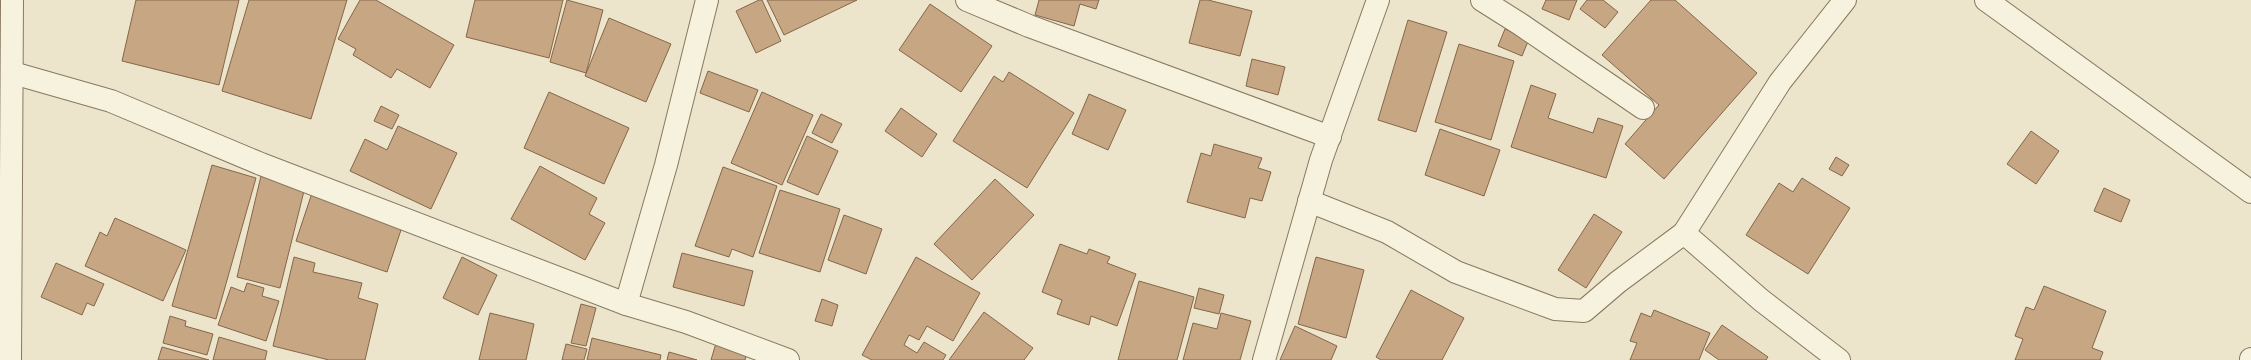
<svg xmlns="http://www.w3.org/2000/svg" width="2251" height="360" font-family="Merriweather,serif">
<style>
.building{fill:#c7a684;stroke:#856648}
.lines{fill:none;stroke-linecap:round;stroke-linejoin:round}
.minor-casing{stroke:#877960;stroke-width:24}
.tertiary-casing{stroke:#877960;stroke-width:24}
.minor{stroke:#f7f2de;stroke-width:22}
.tertiary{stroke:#f7f2de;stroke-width:22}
</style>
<rect width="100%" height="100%" fill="#ece5cb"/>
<g class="building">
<polygon points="136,0 239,0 219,85 122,61"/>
<polygon points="249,0 347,0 311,119 222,91"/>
<polygon points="360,0 376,0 454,45 430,88 397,69 391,78 353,55 356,49 338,39"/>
<polygon points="475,0 563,0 549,58 466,37"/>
<polygon points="567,0 603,10 586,73 550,62"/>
<polygon points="759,0 762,0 781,41 756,53 736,11"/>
<polygon points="767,0 857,0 784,35"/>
<polygon points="1039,0 1099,0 1096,9 1080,4 1074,26 1035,15"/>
<polygon points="1200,0 1208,0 1252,11 1240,56 1189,43"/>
<polygon points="1546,0 1577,0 1569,20 1542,9"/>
<polygon points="1587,0 1603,0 1618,12 1605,28 1580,9"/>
<polygon points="1651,0 1675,0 1757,73 1664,179 1625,144 1659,105 1602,55"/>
<polygon points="930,4 992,46 961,92 899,50"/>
<polygon points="609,18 671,44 646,102 585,76"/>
<polygon points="1408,20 1447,32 1416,132 1378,120"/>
<polygon points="1505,29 1529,39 1522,56 1498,46"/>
<polygon points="1459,44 1514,61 1491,140 1435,122"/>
<polygon points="1252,59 1285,67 1278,95 1246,86"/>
<polygon points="708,71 758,90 749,112 700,93"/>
<polygon points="1009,72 1074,113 1027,188 953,141 994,76 1003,82"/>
<polygon points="1531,85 1556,94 1548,118 1593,133 1598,118 1623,126 1606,178 1511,147"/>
<polygon points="549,92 629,128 604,184 524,148"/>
<polygon points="762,92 813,115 782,185 731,163"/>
<polygon points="1089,94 1126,110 1108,150 1072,134"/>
<polygon points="381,106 399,115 392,129 374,121"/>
<polygon points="901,108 937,134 922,157 885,131"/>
<polygon points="821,114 842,124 832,143 812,133"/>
<polygon points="398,126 457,153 431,209 350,171 365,139 387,150"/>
<polygon points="1440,129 1500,150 1484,196 1425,175"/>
<polygon points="2031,131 2059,151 2036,184 2007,164"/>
<polygon points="807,136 838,151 818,195 787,182"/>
<polygon points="1214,144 1262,158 1258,168 1271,172 1262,201 1250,198 1245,218 1187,202 1201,153 1211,156"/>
<polygon points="1836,157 1849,165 1842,176 1829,169"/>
<polygon points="212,165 256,178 216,319 172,306"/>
<polygon points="540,166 597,198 589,214 605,223 585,260 511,219"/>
<polygon points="723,167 777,186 753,257 732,249 729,257 695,246"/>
<polygon points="261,176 305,187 280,288 237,277"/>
<polygon points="1802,178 1850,208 1808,274 1746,235 1779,183 1793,192"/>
<polygon points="995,179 1034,215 972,280 934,244"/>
<polygon points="2104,188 2130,200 2121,222 2094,211"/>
<polygon points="780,190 840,209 820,272 759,253"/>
<polygon points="312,193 403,224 387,272 296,241"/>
<polygon points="1594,214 1622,232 1586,288 1558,270"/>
<polygon points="844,215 882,229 866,274 828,260"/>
<polygon points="115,218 186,250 163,301 85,266 100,232 107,236"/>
<polygon points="1060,244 1087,254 1089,249 1110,257 1107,263 1136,274 1117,326 1091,316 1089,325 1057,314 1062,300 1042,292"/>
<polygon points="682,253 753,271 744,306 673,287"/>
<polygon points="294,257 315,263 313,272 362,283 358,298 378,304 365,360 329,360 273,346"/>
<polygon points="462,257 497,275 478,315 443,298"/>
<polygon points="916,257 980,293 953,341 927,326 919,340 909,335 904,345 917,353 924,342 946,355 943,360 872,360 862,355"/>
<polygon points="1316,257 1364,270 1346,338 1298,324"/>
<polygon points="56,263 104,284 94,306 87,303 82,315 41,297"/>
<polygon points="1139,281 1194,297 1177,360 1118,360"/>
<polygon points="247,283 264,288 262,296 279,301 266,341 218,325 231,287 244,292"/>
<polygon points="2044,286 2106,311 2092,348 2103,352 2100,360 2015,360 2023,339 2015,336 2026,307 2034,310"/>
<polygon points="1199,288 1224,295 1219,314 1194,308"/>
<polygon points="1411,290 1464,318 1442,360 1381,360 1376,357"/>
<polygon points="822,299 838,305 832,326 815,321"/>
<polygon points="581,304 596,308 586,346 571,343"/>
<polygon points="1654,310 1710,333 1699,360 1630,360 1637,343 1630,341 1641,313 1651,317"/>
<polygon points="984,312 1033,348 1024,360 949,360"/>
<polygon points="490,313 534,324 526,360 479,360"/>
<polygon points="1221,313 1251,321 1240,360 1183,360 1193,323 1217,329"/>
<polygon points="170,316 186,321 185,326 213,334 207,355 163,343"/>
<polygon points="1722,325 1768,357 1766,360 1719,360 1705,350"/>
<polygon points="1295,326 1337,346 1331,360 1280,360"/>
<polygon points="219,337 267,351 265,360 213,360"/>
<polygon points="592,338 661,355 660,360 587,360"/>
<polygon points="716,343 747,352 745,360 711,360"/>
<polygon points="566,344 587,349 584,360 562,360"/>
<polygon points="162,347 209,360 158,360"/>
<polygon points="669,352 697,360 667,360"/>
</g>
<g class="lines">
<g class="minor-casing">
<g id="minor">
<polyline points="967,0 1029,26 1330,137"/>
<polyline points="1482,0 1520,24 1643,108"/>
<polyline points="1986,0 2251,192"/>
<polyline points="13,73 111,101 261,164 626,304 686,322 788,360"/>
<polyline points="1309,201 1387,232 1456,272 1555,309 1584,311 1618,282 1684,233 1761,300 1839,360"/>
<polyline points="1684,233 1780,82 1845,0"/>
<polyline points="626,304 666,165 707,0"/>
<polyline points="10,360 12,0"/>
<polyline points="1264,360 1321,160 1378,0"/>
</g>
</g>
<g class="tertiary-casing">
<polyline id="tertiary" points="2251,360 2251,359"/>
</g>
<use href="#minor" class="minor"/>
<use href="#tertiary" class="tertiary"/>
</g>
</svg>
